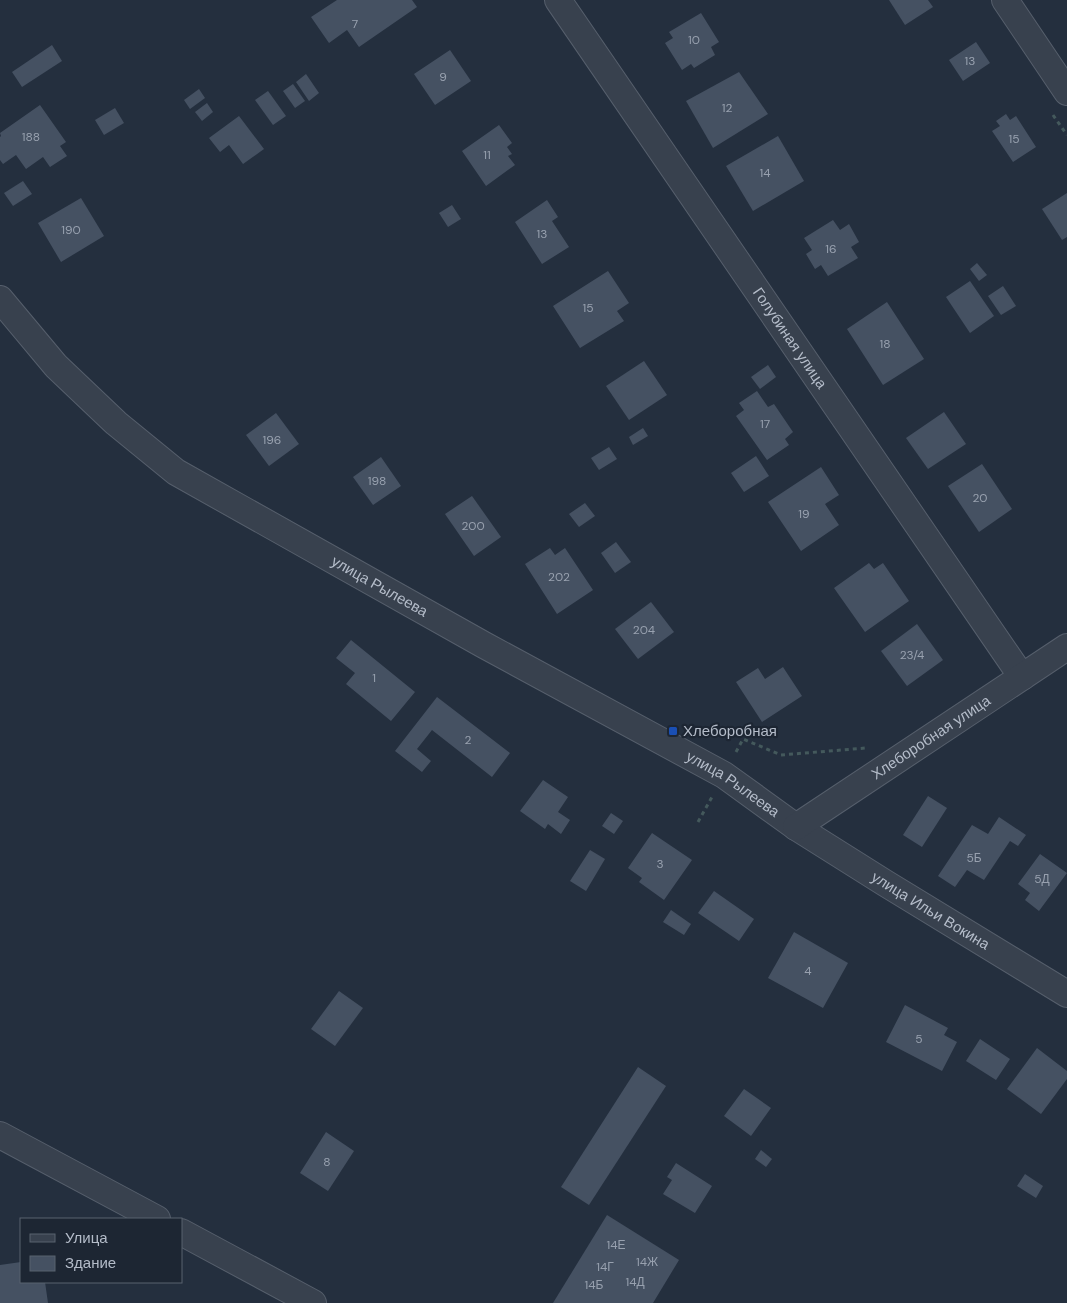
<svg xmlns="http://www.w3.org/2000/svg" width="1067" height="1303" font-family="'DM Sans',sans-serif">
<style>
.building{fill:#455162}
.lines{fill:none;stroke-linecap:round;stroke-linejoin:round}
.minor-casing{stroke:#565f6c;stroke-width:28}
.path{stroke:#44595c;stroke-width:3;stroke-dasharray:4 4;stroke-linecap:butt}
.minor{stroke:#38414e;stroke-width:26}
.transit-dot{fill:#1a4fb4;stroke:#1d2633;stroke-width:2}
.labels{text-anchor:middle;stroke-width:4.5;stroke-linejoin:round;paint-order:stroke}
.number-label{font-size:12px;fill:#98a1af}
.street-label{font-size:15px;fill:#b4bcc9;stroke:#1d2633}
.poi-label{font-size:15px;fill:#b4bcc9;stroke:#1d2633;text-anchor:start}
</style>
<rect width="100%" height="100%" fill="#242f3e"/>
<g class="building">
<polygon points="337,0 412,0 417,7 359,47 347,30 329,43 311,17"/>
<polygon points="889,0 928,0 933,7 905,25"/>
<polygon points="701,13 719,42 711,47 715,55 694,68 691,64 682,70 665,43 673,38 669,32"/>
<polygon points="976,42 990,63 963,81 949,60"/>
<polygon points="52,45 62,61 22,87 12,72"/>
<polygon points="450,50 471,81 435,105 414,74"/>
<polygon points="739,72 768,114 713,148 686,101"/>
<polygon points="306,74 319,93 309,101 296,82"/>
<polygon points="293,84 305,101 295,108 283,91"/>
<polygon points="199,89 205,98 190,109 184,100"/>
<polygon points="268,91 286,116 273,125 255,100"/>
<polygon points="207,103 213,112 202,121 195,112"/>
<polygon points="40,105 66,142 60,146 67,156 50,167 43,157 26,169 16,155 3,164 0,160 0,137 1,136 0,133"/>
<polygon points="115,108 124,123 104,135 95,120"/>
<polygon points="1006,114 1010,120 1016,116 1036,147 1013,162 992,131 1000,126 996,121"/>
<polygon points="239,116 264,149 243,164 229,145 220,152 209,138"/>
<polygon points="499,125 512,143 507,147 512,154 508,156 515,165 486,186 462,151"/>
<polygon points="778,136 804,181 753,211 726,166"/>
<polygon points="23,181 32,194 13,206 4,193"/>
<polygon points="1067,193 1067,237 1062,240 1042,209"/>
<polygon points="81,198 104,236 61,262 38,223"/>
<polygon points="547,200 558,217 552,221 569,247 542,264 515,222"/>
<polygon points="452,205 461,219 448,227 439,213"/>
<polygon points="833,220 840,230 849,224 859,242 851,247 858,258 828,276 821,265 815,269 806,254 812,250 804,238"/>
<polygon points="977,263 987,275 979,281 970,269"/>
<polygon points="608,271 629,303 617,311 624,321 580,348 553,306"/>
<polygon points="970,281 994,316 970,333 946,297"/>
<polygon points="1003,286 1016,306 1001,315 988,296"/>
<polygon points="887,302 924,359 883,385 847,329"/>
<polygon points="644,361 667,395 629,420 606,386"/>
<polygon points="768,365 776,377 760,389 751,377"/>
<polygon points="757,391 768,407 774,404 793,432 785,439 789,445 767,460 736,416 744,410 739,403"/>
<polygon points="944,412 966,444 928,469 906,438"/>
<polygon points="276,413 299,444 269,466 246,435"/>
<polygon points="643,428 648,436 633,445 629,437"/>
<polygon points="609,447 617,459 599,470 591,458"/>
<polygon points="756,456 769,476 744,492 731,473"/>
<polygon points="381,457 401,486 373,505 353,477"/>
<polygon points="982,464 1012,509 979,532 948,486"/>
<polygon points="821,467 839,495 825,504 839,525 801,551 768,502"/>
<polygon points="472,496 501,537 474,556 445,514"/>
<polygon points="585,503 595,516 579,527 569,514"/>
<polygon points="616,542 631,562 615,573 601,553"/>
<polygon points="550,548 555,555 565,548 593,590 557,614 525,564"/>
<polygon points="869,563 874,569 883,563 909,601 865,632 834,588"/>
<polygon points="651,602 674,632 638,659 615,629"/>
<polygon points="917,624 943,660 907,686 881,651"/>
<polygon points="351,640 415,692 391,721 346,684 355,673 336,658"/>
<polygon points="783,667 802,696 762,722 736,682 758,668 765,679"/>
<polygon points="437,697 510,753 492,777 432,730 417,749 431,761 422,772 395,751"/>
<polygon points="543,780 568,797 558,812 570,820 561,834 548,824 545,829 520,811"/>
<polygon points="928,796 947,808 922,847 903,835"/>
<polygon points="611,813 623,821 614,834 602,826"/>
<polygon points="999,817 1026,835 1018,846 1010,841 984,880 967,870 955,887 938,876 972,825 988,834"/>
<polygon points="652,833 692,860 664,900 639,882 642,878 628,868"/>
<polygon points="590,850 605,859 586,891 570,881"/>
<polygon points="1040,854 1067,873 1039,911 1025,900 1030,893 1018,884"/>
<polygon points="714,891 754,919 739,941 698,913"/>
<polygon points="671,910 691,924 684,935 663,922"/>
<polygon points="794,932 848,963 823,1008 768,978"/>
<polygon points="339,991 363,1008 335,1046 311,1029"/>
<polygon points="905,1005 948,1028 944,1035 957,1042 942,1071 886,1042"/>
<polygon points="980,1039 1010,1059 996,1080 966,1061"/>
<polygon points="1037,1048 1067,1071 1067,1079 1041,1114 1007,1089"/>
<polygon points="638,1067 666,1086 589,1205 561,1187"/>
<polygon points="744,1089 771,1108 751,1136 724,1116"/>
<polygon points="326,1132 354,1151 328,1191 300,1173"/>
<polygon points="761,1150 772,1159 766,1167 755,1159"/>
<polygon points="676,1163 712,1186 695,1213 663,1194 672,1180 667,1177"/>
<polygon points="1025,1174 1043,1186 1036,1198 1017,1186"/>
<polygon points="607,1215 679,1260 653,1303 553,1303"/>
<polygon points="21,1262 21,1282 45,1282 48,1303 0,1303 0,1265"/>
</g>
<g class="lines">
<g class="minor-casing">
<g id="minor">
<path id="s1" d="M558 0 1022 677"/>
<polyline points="1005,0 1067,92"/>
<path id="s2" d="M0 299 56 366 116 423 176 472 484 645 724 775 796 827 885 883 1067 994"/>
<path id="s3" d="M796 827 1067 647"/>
<polyline points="0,1135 157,1219"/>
<polyline points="181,1232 313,1303"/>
</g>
</g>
<g class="path">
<polyline points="1053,115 1067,135"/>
<polyline points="736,752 743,739 781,755 866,748"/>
<polyline points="698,822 712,797"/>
</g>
<use href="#minor" class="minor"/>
</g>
<rect class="transit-dot" x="668" y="726" width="10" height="10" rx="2.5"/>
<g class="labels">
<g class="number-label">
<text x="355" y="28">7</text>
<text x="694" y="44">10</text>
<text x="970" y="65">13</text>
<text x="443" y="81">9</text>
<text x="727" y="112">12</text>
<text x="31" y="141">188</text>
<text x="1014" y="143">15</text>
<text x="487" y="159">11</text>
<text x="765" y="177">14</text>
<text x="71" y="234">190</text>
<text x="542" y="238">13</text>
<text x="831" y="253">16</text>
<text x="588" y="312">15</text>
<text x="885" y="348">18</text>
<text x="765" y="428">17</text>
<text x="272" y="444">196</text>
<text x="377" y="485">198</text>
<text x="980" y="502">20</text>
<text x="804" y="518">19</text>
<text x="473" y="530">200</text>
<text x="559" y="581">202</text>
<text x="644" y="634">204</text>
<text x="912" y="659">23/4</text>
<text x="374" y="682">1</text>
<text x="468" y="744">2</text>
<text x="974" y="862">5Б</text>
<text x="660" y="868">3</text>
<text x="1042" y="883">5Д</text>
<text x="808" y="975">4</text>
<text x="919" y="1043">5</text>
<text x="327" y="1166">8</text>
<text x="616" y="1249">14Е</text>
<text x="647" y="1266">14Ж</text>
<text x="605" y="1271">14Г</text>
<text x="635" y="1286">14Д</text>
<text x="594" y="1289">14Б</text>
</g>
<g class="street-label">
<text dy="5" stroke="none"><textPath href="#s1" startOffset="410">Голубиная улица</textPath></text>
<text dy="5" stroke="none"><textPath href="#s2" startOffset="481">улица Рылеева</textPath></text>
<text dy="5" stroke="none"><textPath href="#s3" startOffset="162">Хлеборобная улица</textPath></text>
<text dy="5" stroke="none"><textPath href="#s2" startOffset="886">улица Рылеева</textPath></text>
<text dy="5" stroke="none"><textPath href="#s2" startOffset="1121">улица Ильи Вокина</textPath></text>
</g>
<g class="poi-label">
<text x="683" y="736">Хлеборобная</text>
</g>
</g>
<rect x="20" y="1218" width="162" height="65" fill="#1d2633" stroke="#59626f"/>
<rect x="30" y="1234" width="25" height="8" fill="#38414e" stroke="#59626f"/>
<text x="65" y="1243" font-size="15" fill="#b4bcc9">Улица</text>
<rect x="30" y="1256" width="25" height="15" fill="#455162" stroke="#59626f"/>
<text x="65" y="1268" font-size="15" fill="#b4bcc9">Здание</text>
</svg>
